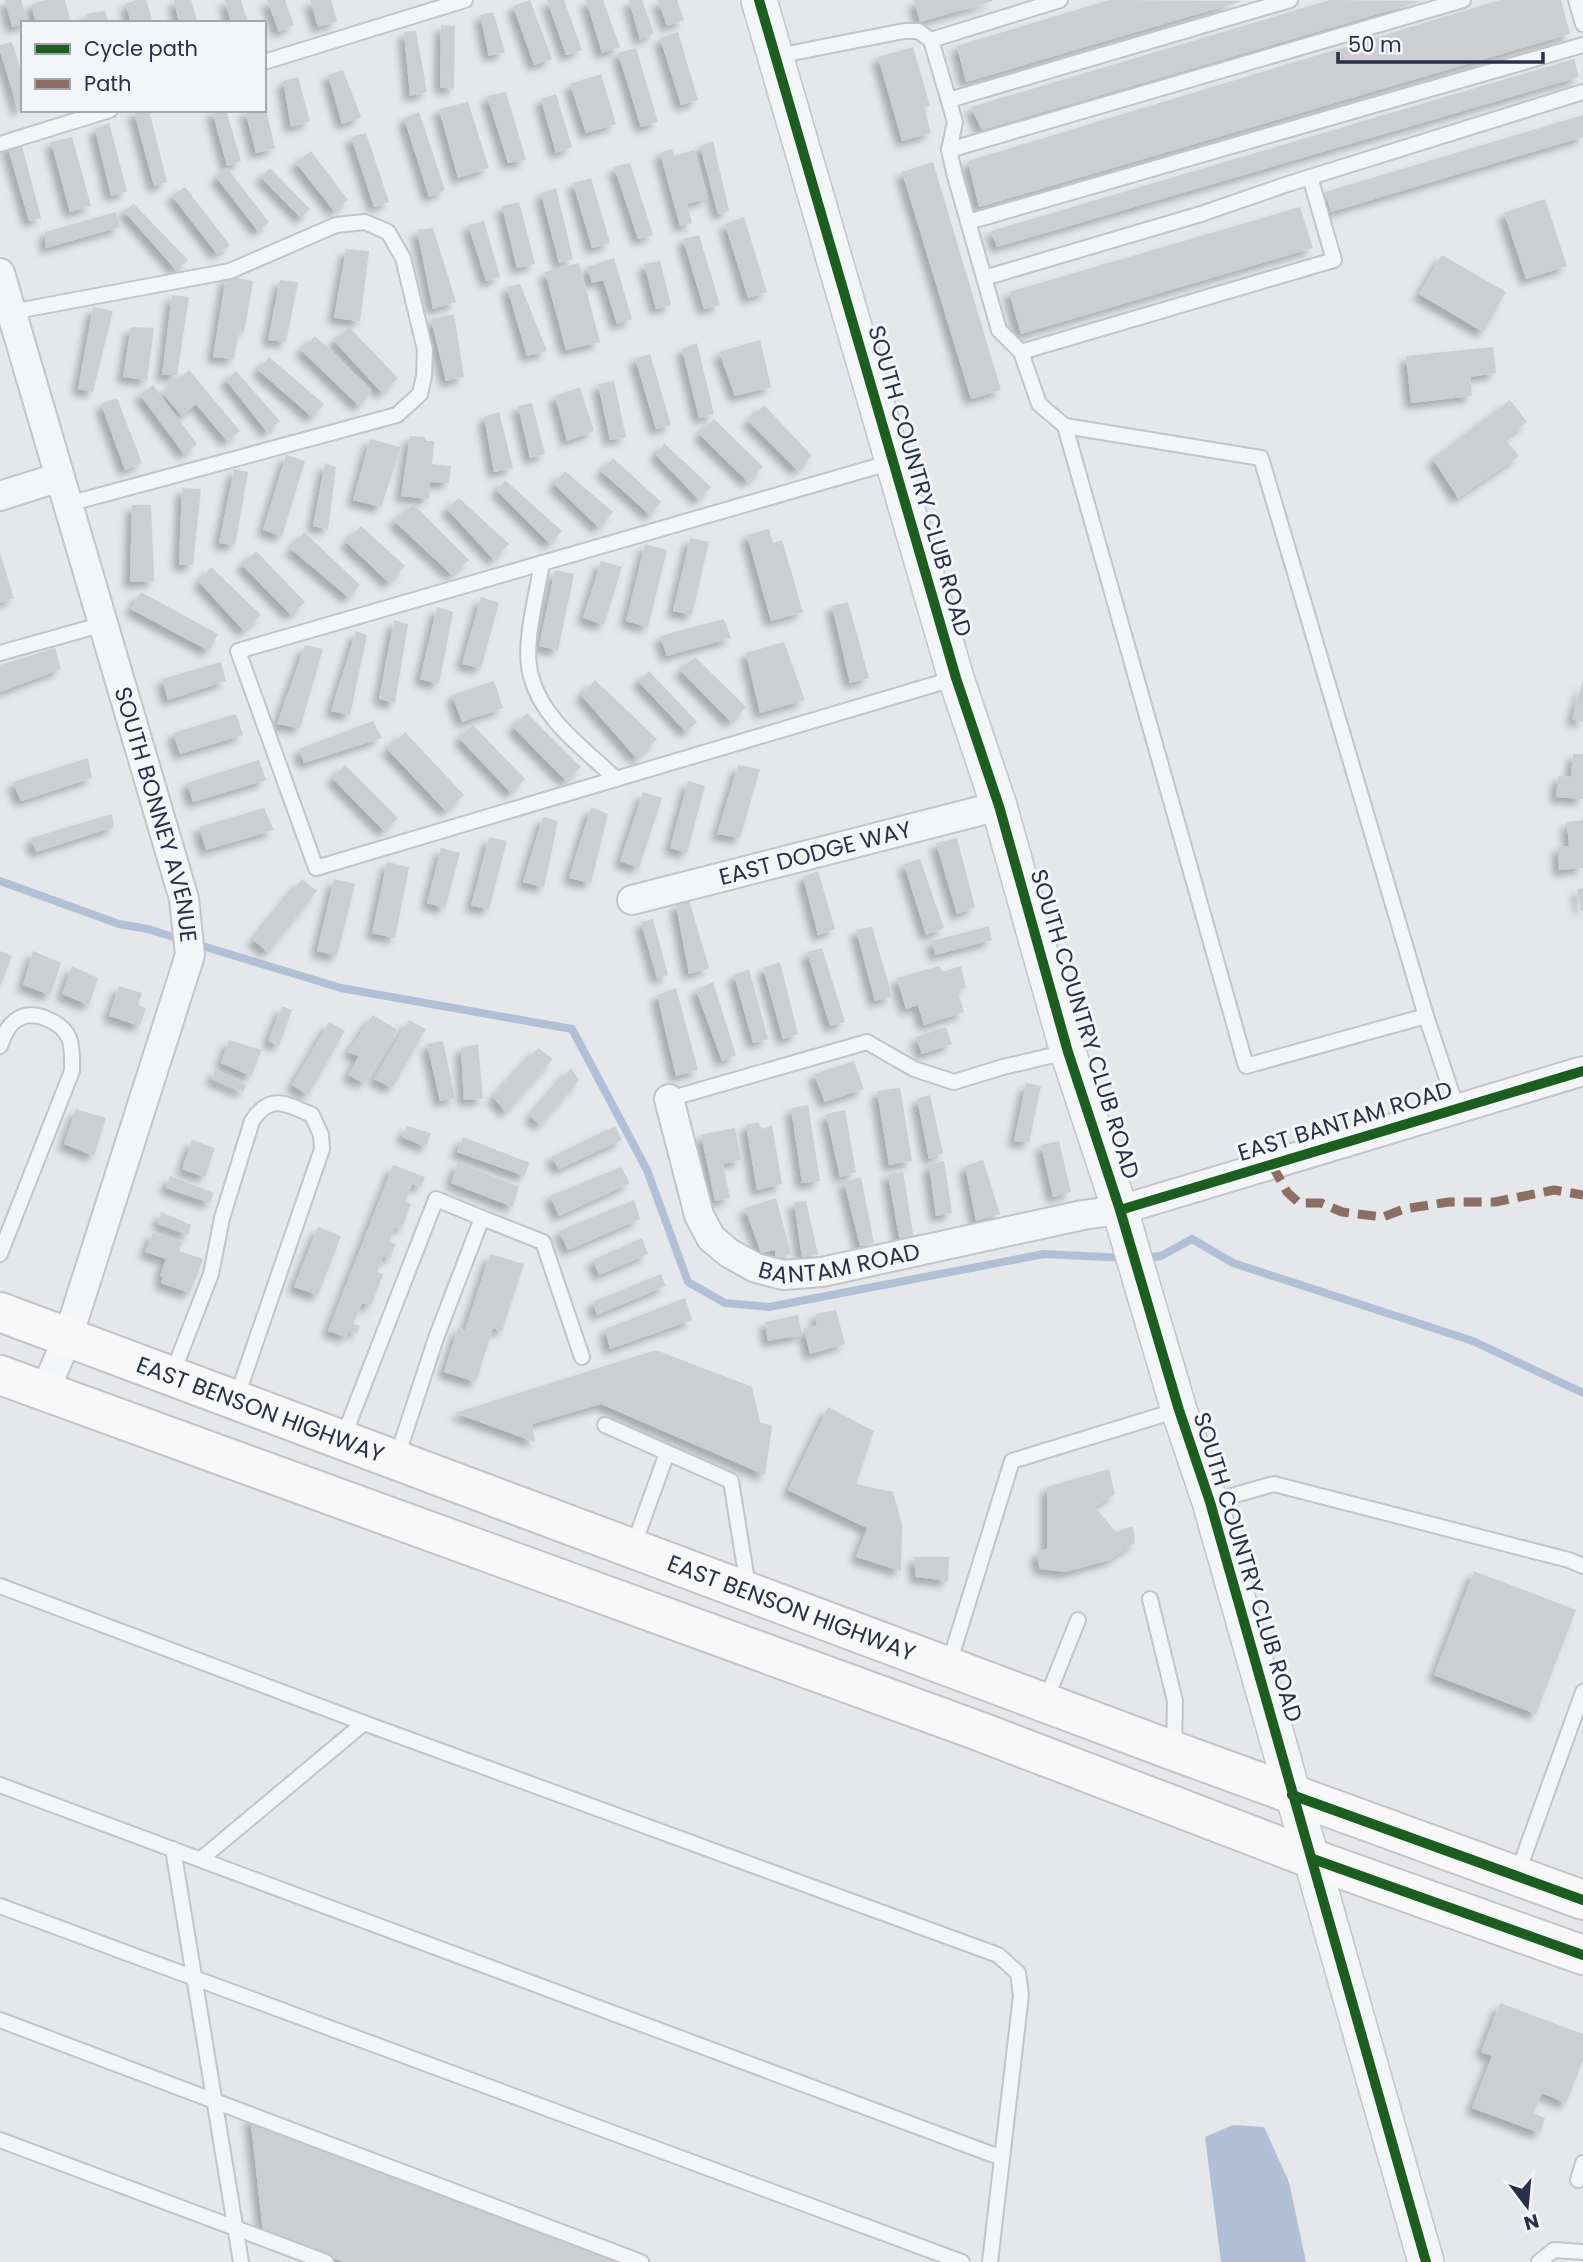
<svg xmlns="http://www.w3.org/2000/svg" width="1583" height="2262" font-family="Poppins,sans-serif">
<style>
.water{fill:#b1c0d7}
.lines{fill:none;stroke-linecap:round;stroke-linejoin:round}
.stream{stroke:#b1c0d7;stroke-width:8}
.building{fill:#ccced2;filter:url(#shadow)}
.service-casing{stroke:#c2c4c8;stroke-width:18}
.minor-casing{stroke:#c2c4c8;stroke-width:32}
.tertiary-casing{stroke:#c2c4c8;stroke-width:38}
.secondary-casing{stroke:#c2c4c8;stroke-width:42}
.service{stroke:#f4f5f7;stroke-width:14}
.minor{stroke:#f4f5f7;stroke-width:28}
.tertiary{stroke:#f4f5f7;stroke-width:35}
.secondary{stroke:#f8f8f8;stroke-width:38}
.quiet{stroke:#8d6e63;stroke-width:9;stroke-dasharray:18 9;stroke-linecap:butt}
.cycleway-casing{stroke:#f3f5f9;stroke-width:15}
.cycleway{stroke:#1b5e20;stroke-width:10}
.labels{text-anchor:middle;stroke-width:6;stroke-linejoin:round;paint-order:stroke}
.street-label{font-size:23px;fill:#283147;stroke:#f3f5f9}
</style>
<defs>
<filter id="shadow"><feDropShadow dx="-6" dy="6" stdDeviation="3.5" flood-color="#0004"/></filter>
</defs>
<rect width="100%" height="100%" fill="#e5e7ea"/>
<polygon class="water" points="1233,2125 1264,2127 1289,2182 1306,2262 1221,2262 1205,2137"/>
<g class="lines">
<g class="stream">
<polyline points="0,881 119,924 148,929 183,940"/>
<polyline points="196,944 341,988 572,1029 647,1170 688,1282 725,1303 769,1307 1044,1254 1125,1258"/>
<polyline points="1142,1258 1161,1256 1192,1239 1233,1263 1473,1341 1583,1393"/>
</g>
</g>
<g class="building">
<polygon points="5,0 21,0 29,23 12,27"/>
<polygon points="45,0 65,0 71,23 36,23 31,4"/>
<polygon points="136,0 146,0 153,23 131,23 126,4"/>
<polygon points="174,0 191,0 198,23 179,23"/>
<polygon points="225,0 241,0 248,23 231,23"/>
<polygon points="267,0 285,0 294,25 279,32"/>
<polygon points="310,0 331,0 337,21 318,27"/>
<polygon points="530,0 552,59 534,65 513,6"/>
<polygon points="547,0 564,0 582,50 566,55"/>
<polygon points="586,0 603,0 620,47 602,53"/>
<polygon points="629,0 642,0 654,33 640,40"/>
<polygon points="658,0 677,0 684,20 667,26"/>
<polygon points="914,0 992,0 993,1 920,22"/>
<polygon points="1109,0 1242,1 966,82 957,46"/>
<polygon points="1330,0 1422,1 982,130 971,107"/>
<polygon points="1500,0 1561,0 1570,34 979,207 968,161"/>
<polygon points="105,11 109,23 89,23 86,14"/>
<polygon points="493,12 505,52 489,56 480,15"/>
<polygon points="441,25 455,26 454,89 440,87"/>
<polygon points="416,31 427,92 410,96 404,32"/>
<polygon points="678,32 698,100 681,105 660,38"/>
<polygon points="12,42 23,77 23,108 18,110 0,51 0,45"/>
<polygon points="913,47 930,106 924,107 931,133 902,141 878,57"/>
<polygon points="636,48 658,122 641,127 618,53"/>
<polygon points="1574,59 1579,77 997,247 991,231"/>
<polygon points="343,70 361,117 342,124 328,75"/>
<polygon points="601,74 616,124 586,133 570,84"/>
<polygon points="298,77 310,121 291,127 283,81"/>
<polygon points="506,92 526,160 508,163 487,96"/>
<polygon points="556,94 572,147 556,153 541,99"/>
<polygon points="468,102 489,168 458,178 439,109"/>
<polygon points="139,110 149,110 167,182 154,186 134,112"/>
<polygon points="212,110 226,110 241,161 227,166"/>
<polygon points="245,110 266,110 275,148 256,153"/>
<polygon points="419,112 445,190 429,197 404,118"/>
<polygon points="1583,115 1583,137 1331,212 1325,192"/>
<polygon points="109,123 127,191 111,196 95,129"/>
<polygon points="366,133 389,202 374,207 351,137"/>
<polygon points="72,137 91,206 70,212 51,142"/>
<polygon points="713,141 729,211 718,214 700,146"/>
<polygon points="21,142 41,218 29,221 7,145"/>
<polygon points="672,149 674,156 695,150 708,198 687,204 692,223 680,226 660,153"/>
<polygon points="311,151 348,200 334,211 296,163"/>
<polygon points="933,162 1001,390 971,399 902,172"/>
<polygon points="630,163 653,235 638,239 614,167"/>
<polygon points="227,168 269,222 258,231 216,177"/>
<polygon points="270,168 310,209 301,218 261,177"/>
<polygon points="591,178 610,243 592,248 573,183"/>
<polygon points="185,187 230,245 217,254 172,196"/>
<polygon points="556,188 573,259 559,263 541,193"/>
<polygon points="1545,199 1567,266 1526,279 1504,213"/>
<polygon points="519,202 535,264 517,268 502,206"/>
<polygon points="134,204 188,260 176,270 124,211"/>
<polygon points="1300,207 1313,248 1021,334 1009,292"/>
<polygon points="116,212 120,227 46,248 45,232"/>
<polygon points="744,217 767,292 748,298 725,224"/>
<polygon points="484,221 500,277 486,281 468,225"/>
<polygon points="433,228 456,302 433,309 417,230"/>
<polygon points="699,235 720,305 704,309 683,239"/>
<polygon points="346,249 369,251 360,321 334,318"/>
<polygon points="1442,255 1506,292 1483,332 1419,294"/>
<polygon points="614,258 632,319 617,324 603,280 592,283 587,267"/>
<polygon points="660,261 671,305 656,309 644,264"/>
<polygon points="579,263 600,342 566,350 545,272"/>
<polygon points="226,276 253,281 244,332 239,331 234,359 213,357"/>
<polygon points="280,280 298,282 286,342 268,340"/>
<polygon points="520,284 547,351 527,356 507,287"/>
<polygon points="172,295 189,297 177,375 162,375"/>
<polygon points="93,307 113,311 93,392 78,389"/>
<polygon points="454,314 464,377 446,381 431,319"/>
<polygon points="131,327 154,328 147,380 123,377"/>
<polygon points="349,327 398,378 382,393 334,341"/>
<polygon points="315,336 372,390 359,406 301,350"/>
<polygon points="760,340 771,387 735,396 719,352"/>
<polygon points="697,343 714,414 699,418 682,349"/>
<polygon points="1493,347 1496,373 1470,377 1472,396 1411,403 1406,356"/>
<polygon points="650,354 671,425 656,429 635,358"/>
<polygon points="269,357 324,404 312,417 258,370"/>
<polygon points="189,370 240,431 227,441 196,404 182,416 162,393"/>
<polygon points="236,371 280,421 267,432 226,380"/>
<polygon points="614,381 626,437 610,440 598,384"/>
<polygon points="153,385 197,444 184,454 140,395"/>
<polygon points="580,387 594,431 567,441 555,396"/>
<polygon points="117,398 142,463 125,470 101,404"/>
<polygon points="1510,400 1527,422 1505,439 1519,456 1458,498 1433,459"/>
<polygon points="532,403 545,454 530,458 518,406"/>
<polygon points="764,405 812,456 797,470 748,421"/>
<polygon points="499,412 513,468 494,472 484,417"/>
<polygon points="714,419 763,467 748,482 699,434"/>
<polygon points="410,436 426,437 426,441 434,441 432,464 451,466 449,483 430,482 429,499 401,496"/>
<polygon points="370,439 401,447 381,507 353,500"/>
<polygon points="664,443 711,487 699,500 656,455"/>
<polygon points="286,455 305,461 282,536 263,530"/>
<polygon points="613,458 661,502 650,515 601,471"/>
<polygon points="325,463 336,467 328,529 313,526"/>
<polygon points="234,469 248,472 235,545 219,543"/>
<polygon points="565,471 613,512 599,528 554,484"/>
<polygon points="505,480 562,531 550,544 497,491"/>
<polygon points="182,488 201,489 193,565 179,565"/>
<polygon points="459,498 509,544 494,560 447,509"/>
<polygon points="413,504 469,560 452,575 394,521"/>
<polygon points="132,505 151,505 154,581 130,582"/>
<polygon points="361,526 405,566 389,583 346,542"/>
<polygon points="769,529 773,543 782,540 803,612 771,621 747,535"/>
<polygon points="304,532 360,585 349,598 291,549"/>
<polygon points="690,538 709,542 692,615 673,611"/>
<polygon points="645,544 667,550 648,627 626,621"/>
<polygon points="256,551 305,602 291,615 242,565"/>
<polygon points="0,553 14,598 0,603"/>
<polygon points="601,561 622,567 604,625 583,618"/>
<polygon points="211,567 261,615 244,631 199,582"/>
<polygon points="555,570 574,574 558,650 539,646"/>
<polygon points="141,592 218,634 209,651 131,609"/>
<polygon points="481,597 499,603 481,668 462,664"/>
<polygon points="848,602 869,678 850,683 832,606"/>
<polygon points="437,607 453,612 439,684 420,679"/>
<polygon points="724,619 731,638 667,656 660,636"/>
<polygon points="394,620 408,624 395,703 379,699"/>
<polygon points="356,631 367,635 350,715 331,711"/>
<polygon points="784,642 805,700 760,713 746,653"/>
<polygon points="305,645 323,649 300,728 277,724"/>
<polygon points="55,648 61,669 0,692 0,665"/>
<polygon points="695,657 746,707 731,722 680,670"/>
<polygon points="221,662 226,681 168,700 162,679"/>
<polygon points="649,671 697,722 686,732 638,681"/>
<polygon points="595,680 657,739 637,759 581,695"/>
<polygon points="1583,680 1583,722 1572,719"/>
<polygon points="494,681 503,708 462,722 452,695"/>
<polygon points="527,713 581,767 566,781 513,727"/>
<polygon points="236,714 243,735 180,754 173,733"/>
<polygon points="373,721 382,738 304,763 299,749"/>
<polygon points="473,725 525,779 511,793 459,738"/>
<polygon points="405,732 464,795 446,811 387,749"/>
<polygon points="1573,754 1583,754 1583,799 1556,797 1558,776 1571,777"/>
<polygon points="88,758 92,778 21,801 13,782"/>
<polygon points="259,760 266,780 193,802 187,783"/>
<polygon points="345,765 398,818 384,831 332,778"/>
<polygon points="738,765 760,769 740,838 717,834"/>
<polygon points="688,781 705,786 687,853 670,848"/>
<polygon points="643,792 662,798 639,868 620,861"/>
<polygon points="591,807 608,814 591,883 569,878"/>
<polygon points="264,808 274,830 206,850 199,827"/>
<polygon points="112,814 114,827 36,852 31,838"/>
<polygon points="543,817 558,821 544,887 523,882"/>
<polygon points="1583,820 1583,868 1559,870 1558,847 1569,846 1567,822"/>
<polygon points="489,837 507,841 489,909 471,906"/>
<polygon points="957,838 975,907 957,914 936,843"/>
<polygon points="441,848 460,853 445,908 427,903"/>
<polygon points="920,859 944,928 926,935 904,864"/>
<polygon points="387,862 409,867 395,938 372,933"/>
<polygon points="818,871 835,929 818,935 803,877"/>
<polygon points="302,879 317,891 268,952 253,940"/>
<polygon points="334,879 355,884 337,956 317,951"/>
<polygon points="1583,888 1583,911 1581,911 1577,889"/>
<polygon points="689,900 709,968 689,974 676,905"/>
<polygon points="653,919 668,975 657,978 641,922"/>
<polygon points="989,926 992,940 935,955 932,941"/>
<polygon points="872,927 892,996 875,1001 856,930"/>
<polygon points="822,948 845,1022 830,1026 807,952"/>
<polygon points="0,951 12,956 0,987"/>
<polygon points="33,951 61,963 50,995 23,985"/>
<polygon points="780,962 798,1034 783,1039 763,968"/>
<polygon points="72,966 98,978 89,1005 62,994"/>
<polygon points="939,966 942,972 961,966 966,988 957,990 964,1012 924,1025 918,1005 906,1009 897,978"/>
<polygon points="749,969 768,1039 753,1043 734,975"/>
<polygon points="713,982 736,1055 722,1061 696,990"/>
<polygon points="119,986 142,993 138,1005 146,1008 140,1026 109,1016"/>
<polygon points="676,988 698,1070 676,1076 657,995"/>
<polygon points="282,1006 292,1010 279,1046 268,1041"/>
<polygon points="373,1015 397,1030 364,1083 348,1075 359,1056 348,1052"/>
<polygon points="409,1020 426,1029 392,1088 374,1079"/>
<polygon points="329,1022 345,1031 308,1095 292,1085"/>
<polygon points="946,1027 952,1044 922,1054 916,1037"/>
<polygon points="229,1040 262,1050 251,1076 221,1063"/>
<polygon points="443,1041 455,1098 440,1101 427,1044"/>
<polygon points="478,1044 483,1099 464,1100 461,1048"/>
<polygon points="538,1048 553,1059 506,1112 493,1097"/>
<polygon points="854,1061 864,1089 825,1102 814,1074"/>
<polygon points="571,1068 579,1080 540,1125 530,1116"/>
<polygon points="215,1069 246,1085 243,1092 212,1079"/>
<polygon points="1026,1083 1041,1086 1029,1142 1014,1141"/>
<polygon points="900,1088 912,1161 889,1165 877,1091"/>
<polygon points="930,1095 943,1153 929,1159 917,1099"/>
<polygon points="808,1105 820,1181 802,1183 791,1108"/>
<polygon points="76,1109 106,1118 94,1156 64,1144"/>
<polygon points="845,1110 856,1172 840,1177 826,1114"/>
<polygon points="758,1122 762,1129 772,1125 782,1184 757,1190 746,1125"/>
<polygon points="407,1126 431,1133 426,1147 402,1137"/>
<polygon points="615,1126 622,1140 559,1169 551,1157"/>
<polygon points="735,1128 741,1160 723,1164 730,1198 715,1201 701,1135"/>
<polygon points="463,1137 530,1163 524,1176 457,1152"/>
<polygon points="192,1140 215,1148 205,1177 182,1169"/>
<polygon points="1059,1141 1071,1192 1053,1197 1041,1145"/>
<polygon points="983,1160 1000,1214 976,1221 965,1166"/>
<polygon points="944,1161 952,1213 936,1216 929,1165"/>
<polygon points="458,1162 519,1187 513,1207 451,1183"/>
<polygon points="393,1165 425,1177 421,1187 412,1184 405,1202 411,1204 402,1228 395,1227 389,1242 396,1244 390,1258 383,1256 377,1272 383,1274 371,1306 362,1303 353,1324 360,1326 357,1333 349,1330 346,1337 328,1331"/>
<polygon points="621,1167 630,1183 559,1216 550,1196"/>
<polygon points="903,1172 914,1240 900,1242 888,1174"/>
<polygon points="170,1176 214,1193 210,1203 166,1188"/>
<polygon points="861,1177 874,1243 860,1246 844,1182"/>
<polygon points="776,1198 791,1254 775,1259 775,1250 761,1253 745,1208"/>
<polygon points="634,1200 640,1219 568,1250 559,1231"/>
<polygon points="806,1201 818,1254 802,1257 794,1202"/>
<polygon points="161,1212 191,1225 188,1235 158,1224"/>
<polygon points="318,1227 341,1236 318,1295 294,1287"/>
<polygon points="153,1232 182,1243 179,1251 203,1259 190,1293 161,1283 163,1277 160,1276 166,1259 145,1252"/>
<polygon points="642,1238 648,1254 599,1275 593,1260"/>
<polygon points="490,1254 524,1264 502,1331 493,1328 476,1382 444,1372 458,1328 465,1330"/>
<polygon points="661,1274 666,1286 597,1315 593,1302"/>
<polygon points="685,1298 692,1320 610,1349 605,1329"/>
<polygon points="836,1310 845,1344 810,1354 804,1329 817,1325 816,1314"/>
<polygon points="798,1315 802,1335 768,1341 765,1322"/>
<polygon points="656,1350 752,1387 760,1422 772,1426 765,1475 601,1404 532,1424 535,1442 455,1413"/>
<polygon points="828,1407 874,1431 856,1484 893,1492 902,1525 901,1571 856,1557 867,1528 788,1490"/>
<polygon points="1109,1469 1115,1494 1095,1507 1116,1532 1133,1526 1135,1543 1109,1560 1066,1572 1040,1569 1036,1553 1047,1549 1047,1487"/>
<polygon points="914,1557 949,1557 948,1581 916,1577"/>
<polygon points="1474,1571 1576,1610 1536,1714 1434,1675"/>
<polygon points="1500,2003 1583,2034 1583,2060 1566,2103 1542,2093 1534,2113 1545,2118 1540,2133 1472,2108 1492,2056 1481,2052"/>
<polygon points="250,2115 637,2262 344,2262 263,2232"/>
</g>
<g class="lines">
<g class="service-casing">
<g id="service">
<polyline points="1576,0 1583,24"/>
<polyline points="931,40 1060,0"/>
<polyline points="777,56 904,31 918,31 931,40 955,122 949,150 955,176 999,330 1021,352 1039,404 1065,426 1261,458 1426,1016 1457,1109"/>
<polyline points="264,62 465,0"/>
<polyline points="949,100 1290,0"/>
<polyline points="0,144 110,110"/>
<polyline points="949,150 1463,0"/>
<polyline points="968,222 1583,45"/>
<polyline points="984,278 1201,214 1288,184 1583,92"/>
<polyline points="11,312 230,271 336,225 365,222 388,232 403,258 425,350 424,376 420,394 397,415 68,504"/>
<polyline points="1021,352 1334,260 1310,177"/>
<polyline points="1065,426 1246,1066 1426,1016"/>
<polyline points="892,462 238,651 316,868 956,678"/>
<path d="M542 563C537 595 522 645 531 676 542 720 585 749 616 779"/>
<polyline points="0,653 104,624"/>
<path d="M0 1046C4 1036 8 1024 18 1019 34 1009 62 1022 69 1038 73 1048 72 1060 72 1071L0 1254"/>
<polyline points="669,1099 867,1042 914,1069 954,1082 1003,1067 1067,1052"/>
<polyline points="482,1218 543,1242 582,1357"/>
<path d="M172 1375 211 1274 222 1218 252 1121C270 1093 287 1104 312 1115L321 1135 322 1149 236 1399"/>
<polyline points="605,1425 731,1481 748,1587"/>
<polyline points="343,1438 436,1199 482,1218 436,1338 396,1460"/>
<polyline points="1210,1502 1274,1484 1569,1560 1583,1566"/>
<polyline points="633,1547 667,1453"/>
<polyline points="0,1586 364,1723 998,1955 1018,1973 1021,1995 990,2262"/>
<polyline points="1150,1599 1175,1701 1174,1749"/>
<polyline points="948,1667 1012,1461 1178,1410"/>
<polyline points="1046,1700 1078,1620"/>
<polyline points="0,1785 1002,2158"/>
<polyline points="173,1849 241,2262"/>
<polyline points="201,1859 364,1723"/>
<polyline points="1517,1875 1583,1692"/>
<polyline points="0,1906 962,2262"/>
<polyline points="0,2020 641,2262"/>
<polyline points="0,2140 326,2262"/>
<polyline points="1578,2180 1583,2163"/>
<polyline points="1539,2262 1554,2250 1583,2252"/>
</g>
</g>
<g class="minor-casing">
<g id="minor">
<path id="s1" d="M0 273 184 899 190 955 68 1337 45 1390"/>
<polyline points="0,496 60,477"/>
<path id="s2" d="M632 900 999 806"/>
<path id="s3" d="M669 1099 699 1215 711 1238 729 1253 756 1268 783 1275 822 1272 1083 1215 1120 1210 1583 1071"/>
</g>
</g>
<g class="tertiary-casing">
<polyline id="tertiary" points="759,0 956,678 999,806 1068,1052 1120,1210 1179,1410 1210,1502 1426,2262"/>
</g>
<g class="secondary-casing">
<g id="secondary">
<path id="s4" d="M0 1312 1174 1751 1583 1900"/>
<polyline points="0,1375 976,1730 1313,1859 1583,1955"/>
</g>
</g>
<use href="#service" class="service"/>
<use href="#minor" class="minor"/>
<use href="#tertiary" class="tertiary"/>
<use href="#secondary" class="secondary"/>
<polyline class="quiet" points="1272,1165 1287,1192 1299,1203 1321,1203 1342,1212 1383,1217 1404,1209 1449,1202 1495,1202 1554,1190 1583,1195"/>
<g class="cycleway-casing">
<g id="cycleway">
<polyline points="759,0 956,678 999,806 1068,1052 1120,1210 1179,1410 1210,1502 1426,2262"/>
<polyline points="1120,1210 1583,1071"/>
<polyline points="1292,1795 1583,1900"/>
<polyline points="1313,1859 1583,1955"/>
</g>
</g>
<use href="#cycleway" class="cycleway"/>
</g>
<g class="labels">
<g class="street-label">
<text transform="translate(920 481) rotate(74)" y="8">SOUTH COUNTRY CLUB ROAD</text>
<text dy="8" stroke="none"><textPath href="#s1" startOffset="564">SOUTH BONNEY AVENUE</textPath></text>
<text dy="8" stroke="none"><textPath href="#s2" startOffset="189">EAST DODGE WAY</textPath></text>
<text transform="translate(1085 1024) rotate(73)" y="8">SOUTH COUNTRY CLUB ROAD</text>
<text transform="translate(1345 1121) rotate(-17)" y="8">EAST BANTAM ROAD</text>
<text dy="8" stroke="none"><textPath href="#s3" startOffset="285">BANTAM ROAD</textPath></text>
<text dy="8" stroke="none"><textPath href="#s4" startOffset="278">EAST BENSON HIGHWAY</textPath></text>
<text transform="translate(1248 1567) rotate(73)" y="8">SOUTH COUNTRY CLUB ROAD</text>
<text dy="8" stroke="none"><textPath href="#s4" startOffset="845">EAST BENSON HIGHWAY</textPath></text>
</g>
</g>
<rect x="21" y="21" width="245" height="91" fill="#f3f5f9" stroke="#a2a7b2" stroke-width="2"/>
<rect x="35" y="44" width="35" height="10" fill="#1b5e20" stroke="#a2a7b2" stroke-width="2"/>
<text x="84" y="56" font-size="21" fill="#283147">Cycle path</text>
<rect x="35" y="79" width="35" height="10" fill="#8d6e63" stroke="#a2a7b2" stroke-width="2"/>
<text x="84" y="91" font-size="21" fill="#283147">Path</text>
<g transform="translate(1527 2206) rotate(164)" stroke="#f3f5f9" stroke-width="5" paint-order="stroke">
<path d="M0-5L12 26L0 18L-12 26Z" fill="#283147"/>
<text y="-10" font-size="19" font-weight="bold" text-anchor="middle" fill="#283147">N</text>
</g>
<path d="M1338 52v10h205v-10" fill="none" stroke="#283147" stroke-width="3.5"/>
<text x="1348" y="52" font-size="21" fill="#283147" stroke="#f3f5f9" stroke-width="5" paint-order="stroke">50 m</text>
</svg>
